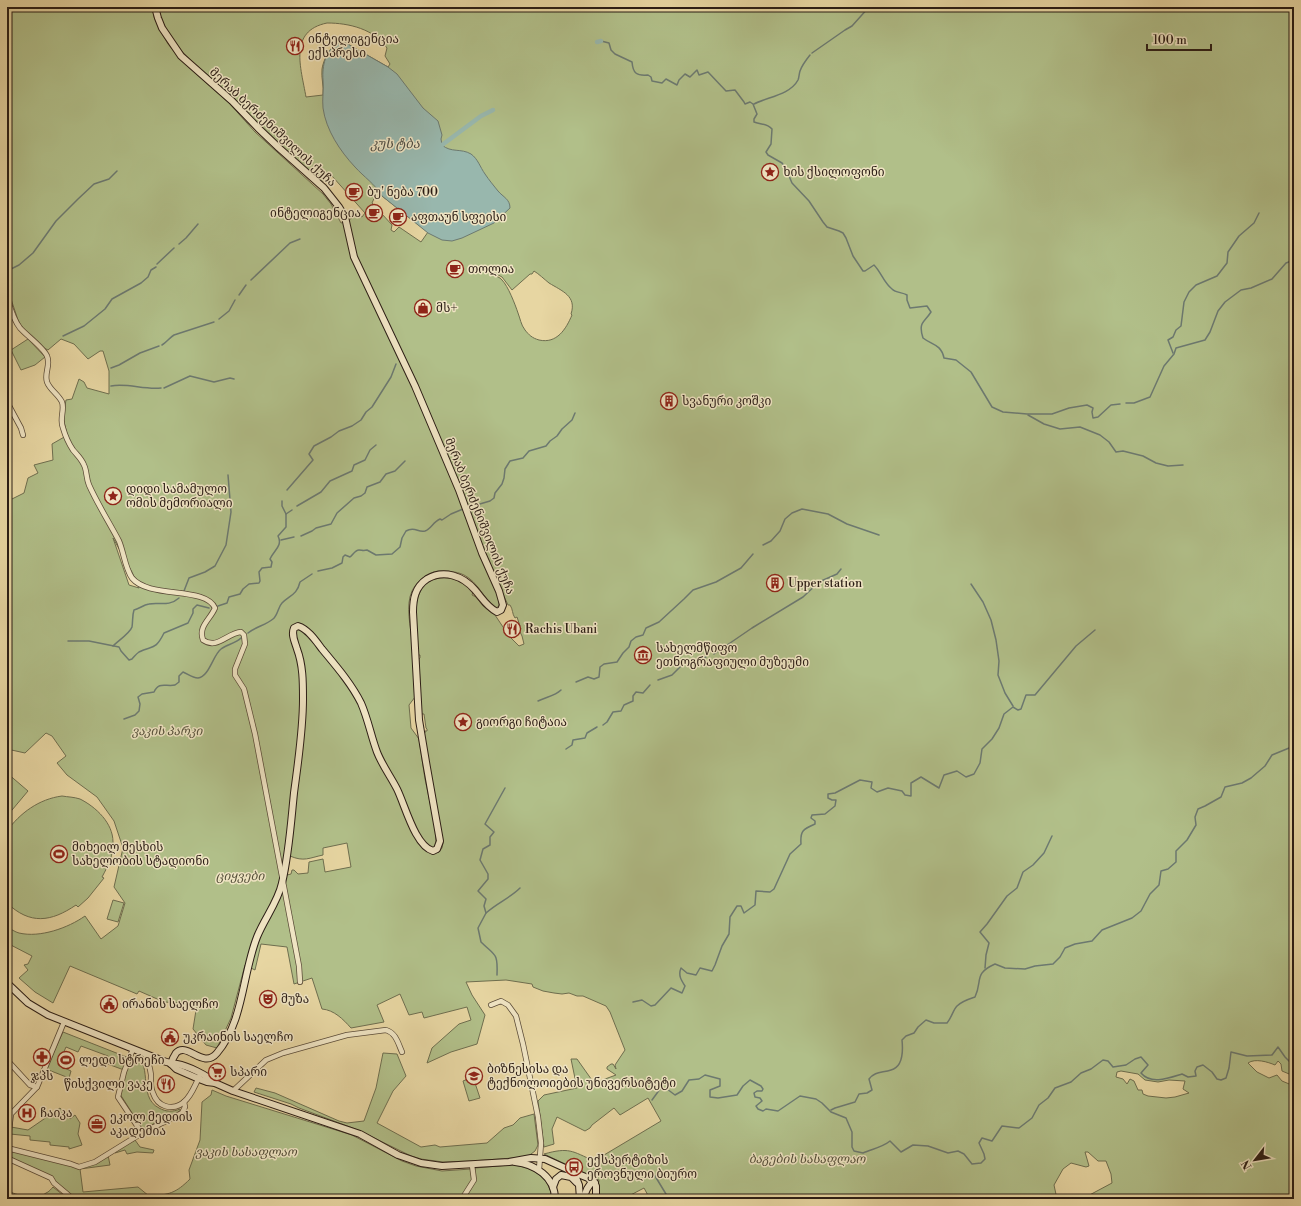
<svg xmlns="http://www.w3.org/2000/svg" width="1301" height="1206" font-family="'Libre Bodoni','Noto Serif Georgian',serif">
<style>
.green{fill:#b1bf89;stroke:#6e6e4f;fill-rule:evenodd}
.water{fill:#98b7ad;stroke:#6c7970}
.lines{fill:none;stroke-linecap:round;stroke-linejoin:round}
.stream{stroke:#6c7970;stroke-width:1.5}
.canal{stroke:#98b7ad;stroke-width:4.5}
.street-casing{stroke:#5a4b38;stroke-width:6}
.secondary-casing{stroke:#2b1d15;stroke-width:8}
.street{stroke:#efe4c3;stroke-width:4.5}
.secondary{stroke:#efe4c3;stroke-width:6}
.labels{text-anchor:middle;stroke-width:3;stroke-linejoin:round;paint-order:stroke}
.poi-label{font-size:12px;fill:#2b1d15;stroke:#efe4c3;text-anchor:start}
.street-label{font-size:12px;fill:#2b1d15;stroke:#efe4c3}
.park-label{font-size:12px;font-style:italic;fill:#534e38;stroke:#efe4c3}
.water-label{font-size:13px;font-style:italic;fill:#4c4b43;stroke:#efe4c3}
</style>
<rect width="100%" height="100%" fill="#e7d6a2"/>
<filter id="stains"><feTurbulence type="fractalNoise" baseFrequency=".005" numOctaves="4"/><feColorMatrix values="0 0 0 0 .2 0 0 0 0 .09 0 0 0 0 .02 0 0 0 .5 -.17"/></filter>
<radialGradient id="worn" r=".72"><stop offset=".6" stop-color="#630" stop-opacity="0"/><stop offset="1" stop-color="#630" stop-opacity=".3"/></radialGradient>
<g class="green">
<path d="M7 7H153L154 17 160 30 168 44 182 61 229 103 255 132 323 194 331 204 341 223 349 221 350 219 357 214 362 217 365 213 332 176 326 181H319C300 163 280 147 262 129 252 119 243 108 233 98 201 67 171 52 157 7H1294V1076L1282 1071 1281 1064 1278 1061 1275 1065C1268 1062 1255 1058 1248 1063L1257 1072 1269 1078 1277 1075 1282 1081 1294 1086V1199H1082L1112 1183 1111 1174 1106 1161H1098L1088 1152H1085L1089 1166 1086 1167 1071 1163 1063 1169 1054 1185 1057 1199H650L644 1188 623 1199H597L599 1180 544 1154C569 1147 572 1151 594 1161L661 1121 648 1098 620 1115 614 1108 592 1125 590 1128 585 1131 557 1117 552 1129 554 1144 544 1147 538 1101 544 1095 577 1088 571 1059H577L594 1083 616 1075 607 1069V1067L611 1064H613L616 1069 615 1065 625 1050 610 1012 606 1006 583 996H577L569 993 562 994 554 993 543 991 533 987 532 984 506 980 466 982 472 995 485 1015 477 1044 451 1052 427 1063 432 1048 459 1024 471 1020 467 1007 424 1018 422 1012 409 1015 400 994 377 1005 384 1022 351 1028C343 1019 334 1010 322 1009L312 978 294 984 287 947 261 944 255 970 245 965 231 1018 217 1048 206 1045 193 1029 197 1004 164 1002 139 991 137 994 70 966 53 1003 35 992 19 978 28 970 24 965 28 964 32 956 7 943V927C11 929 15 932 19 933 40 938 68 928 85 916L101 939 118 926 125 903 114 887 123 848 114 821 97 797 67 775 57 763 66 756 52 736 46 733 25 753 7 749V500L8 501 24 493 28 478 38 473 34 465 53 460 52 444 66 436 67 434 63 417 66 400 72 399 79 379 84 382 87 388 109 394V371L103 351H100L88 359 74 344 61 339 48 350 44 348 22 327 18 320 7 287ZM327 23C349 23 374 29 387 48L385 56 390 64 388 67 346 43C342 43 337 43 334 46 328 50 323 62 322 69 321 78 324 86 323 95L306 97C301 68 288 31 327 23ZM380 193 382 196 428 232 421 242 399 227 394 232 391 230 392 225 372 203 376 194ZM534 271C539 274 544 279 549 283 562 291 577 296 571 314L572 315C566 329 557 344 539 340 532 338 529 335 525 330 521 325 520 318 518 313 515 304 508 286 502 280 500 277 495 276 492 274L493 272 502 277 512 290 530 274H532ZM470 529 485 554 508 605H510C513 609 512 614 515 618L517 617 521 629 519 630 522 636 524 644 519 646 509 636 495 615 483 606 476 597 472 595 473 592C465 583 453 576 440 578 406 582 417 631 418 655H420V658L419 659 421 714H424L426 728 427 729V731H425V733H423L443 843 442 848 438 853 436 844 435 826 425 779 419 739 411 728 409 705 415 697C414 679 413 661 412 642 411 627 405 606 412 591 416 582 428 572 438 571 446 571 456 571 464 575 478 582 483 598 496 608L499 606C500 595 492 584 488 574 481 559 476 544 470 529ZM113 538 132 572 139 588 129 585ZM347 843 351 867 325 872 323 859 309 862 308 873 298 874 294 870H292L291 874 287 875 290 856C304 862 309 858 323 855V848ZM1121 1071 1138 1074 1145 1080 1158 1082 1169 1080 1185 1081 1183 1089 1189 1093 1175 1097 1166 1098 1148 1096 1143 1094 1142 1090H1138L1134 1081 1130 1079 1127 1084 1123 1079 1116 1077 1117 1072Z"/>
<polygon points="28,339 45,357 35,365 21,370 11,350"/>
<polygon points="7,773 28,791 7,816"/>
<path d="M62 796C68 797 74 797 80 799 96 807 113 823 113 842 114 854 108 866 102 877L104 878 88 898 78 907 76 905C51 922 30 925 7 903V831C20 813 39 799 62 796Z"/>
<polygon points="113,900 124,903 118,922 107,919"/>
<polygon points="63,1032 129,1058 124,1070 105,1063 108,1056 81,1046 78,1052 66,1047 58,1065 71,1071 69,1078 46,1069"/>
<polygon points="383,1053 397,1054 406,1076 393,1091 377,1123 421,1147 435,1145 440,1147 487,1143 504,1128 513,1125 520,1118 534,1114 538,1145 535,1151 527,1157 471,1161 443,1162 421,1159 411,1156 358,1130 299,1108 291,1104 254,1092 256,1088 275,1093 339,1121 347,1123 364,1121 376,1088"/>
<path d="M132 1059C155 1057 136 1097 159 1108 166 1112 173 1112 180 1109V1111L165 1120H160L143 1130 120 1094V1091L130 1061Z"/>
<polygon points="473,1077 480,1098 469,1101 463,1081"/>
<path d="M212 1090 226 1096 352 1135 402 1161 416 1166 442 1171 471 1169 473 1180 460 1199H76L55 1183 10 1158 8 1149 76 1166 94 1163 108 1155 110 1165 80 1169 83 1192 138 1187 149 1196C169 1195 176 1193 190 1179L189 1170 200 1140 202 1102 211 1095Z"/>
<polygon points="60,1108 70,1119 75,1115 80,1123 78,1134 82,1145 69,1149 69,1147 50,1145 50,1142 30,1140 30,1136 10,1134 11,1127 28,1130"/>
<polygon points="135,1140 140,1147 154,1150 153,1153 137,1152 127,1154 125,1150 115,1153 114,1151"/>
<path d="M510 1165C529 1165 551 1177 552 1199H464L471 1189 475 1168Z"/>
<path d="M53 1187 68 1199H7V1190C16 1196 37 1200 46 1193 49 1192 51 1189 53 1187Z"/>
</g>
<path class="water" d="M339 43H346L388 67 397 74 423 108 438 121 442 135 441 139 442 145C451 153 461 148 471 154 478 159 480 167 485 174 489 180 494 186 498 191 503 197 510 199 510 208L494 223 462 238 452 241 442 240 428 233 382 196C375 184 364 177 355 167 340 151 326 130 323 108 322 99 324 89 323 80 322 66 325 50 339 43Z"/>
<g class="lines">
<g class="stream">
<path d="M601 41 609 43 611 50 615 54 632 62C633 73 636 76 648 75L651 77 652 81 662 83 666 79 677 85 679 80 685 74 690 77 697 70 699 75 708 72 726 91 735 90 744 102 745 104 750 102 753 104 757 114 754 119V122C762 125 767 123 772 129L771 144 766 152 768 155 782 163 786 169 792 183 809 201 823 222 827 227 839 231 843 233 846 238 853 256 863 271H865L874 265C881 272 884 283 892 289 896 293 902 292 907 295V300L910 308 927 306 931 312C924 323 918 322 923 338 932 345 941 344 944 358L956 360 971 372 992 407 1003 412 1027 414H1052L1069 408 1087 405 1093 408 1092 412 1093 418 1098 417 1111 405 1120 404"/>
<polyline points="812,53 845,30 852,26 869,7"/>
<path d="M754 104C767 97 790 95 798 80 799 78 799 74 800 71 802 65 806 60 810 55"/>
<polyline points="179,244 186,238 198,224"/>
<polyline points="157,264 174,248"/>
<polyline points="7,271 19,265 33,253 56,221 78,199 94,184 109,179 117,171"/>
<polyline points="251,280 290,243 300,239"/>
<polyline points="239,295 246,285"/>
<polyline points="219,319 229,311 235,300"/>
<polyline points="63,336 84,326 105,309 112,299 141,283 148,277 151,270 156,267"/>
<path d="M162 345C167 342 169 338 174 335L214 322"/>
<polyline points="1173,353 1168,340 1173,337 1176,330 1181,326 1184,302 1189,292 1196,285 1217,276 1227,263 1228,252 1239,236 1254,223 1259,213"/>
<polyline points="111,368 119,365 140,353 159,346"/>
<path d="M111 386C128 383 144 390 161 388"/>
<polyline points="164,388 190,376 214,382 230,378 234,379"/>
<polyline points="1126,403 1134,403 1150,397 1164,366 1174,354 1176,348 1205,340 1210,332 1218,311 1225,302 1241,290 1251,288 1272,279 1286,263 1294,260"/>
<polyline points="1028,415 1044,424 1060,429 1080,427 1100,435 1109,442 1116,452 1123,451 1143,456 1156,463 1168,466 1183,465"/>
<polyline points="287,490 313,460 309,454 314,446 331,437 339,431 352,426 361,420 366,412 372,407 391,377 396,364"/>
<polyline points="297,506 321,492 330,481 352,471 354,465 365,460 370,450 376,445"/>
<polyline points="473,506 490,501 494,498 495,493 502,484 504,478 505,469 510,461 523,458 529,451 546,446 550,441 557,436 562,429 572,420 575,413"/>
<polyline points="286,514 292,510"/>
<polyline points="301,536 312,531 316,528 331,524 337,513 354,498 361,496 365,493 367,487 380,482 386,474 395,471 405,461"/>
<polyline points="281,540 294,537"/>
<polyline points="763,545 771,541 780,531 785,519 792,513 802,509 828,514 847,524 879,535"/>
<path d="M318 571 332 568 342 563 343 557 345 555 350 557C353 555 355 550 359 550 362 550 363 551 367 550L376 555 392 554 400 547 402 538 406 531C415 526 418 533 425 531 431 529 433 522 440 519L442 520 451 514 463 509"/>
<polyline points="971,584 983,602 991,620 996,640 999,661 998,675 1005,693 1013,706"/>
<polyline points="184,591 189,578 205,572 215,566 226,545 231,512 228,475"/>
<path d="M218 606 227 603 229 597 240 594 243 589 249 584 259 583 260 581 259 572 262 568 271 567 272 562 270 559C274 550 283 546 278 536L286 527V514L282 506V501"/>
<path d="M248 633C255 627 266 625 273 619 278 615 278 607 282 603 290 595 297 595 300 582L312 574"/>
<path d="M68 641H89L119 647 121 651 129 660 132 659C134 657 136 654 139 652 153 645 155 651 164 633L188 623 193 613V609L197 605 209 608"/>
<path d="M113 646C118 641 130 633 132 627 133 621 132 616 134 610 139 609 143 605 149 604 159 602 169 607 179 598"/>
<polyline points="714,654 752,628 803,597 819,582 837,574 841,569"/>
<polyline points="658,680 672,675 681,666 691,661 706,657"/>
<polyline points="576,682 588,677 594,679 599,677 600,667 604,664 617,662 623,653 629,647 631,641 636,637 643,635 646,628 659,622 684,599 693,590 716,582 741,568 753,554"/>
<path d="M538 701C546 697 555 696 561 690"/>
<path d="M124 719 135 715 139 711 140 704 138 697 142 694 154 692C159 681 166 687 175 685L179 682V676L183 672C188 674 192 678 198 678 209 677 213 655 221 649 227 644 235 644 241 638"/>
<polyline points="603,725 607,722 613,712 621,711 624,705 633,701 633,696 636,692 643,693 650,685"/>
<polyline points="566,749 572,745 573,740 585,738 587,733 597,727"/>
<path d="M486 913C497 903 510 898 520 888"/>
<polyline points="985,968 986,955 989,943 980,932 987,924 1007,896 1017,888 1023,872 1033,865 1044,853 1052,836"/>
<path d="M497 975C498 952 495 956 481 942L478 928 486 913 484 906 486 899 478 891 488 879V874L480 860 483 849 490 845V837L494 832 485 824 505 788"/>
<path d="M633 1002 642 1000 651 1006 655 1005 671 988 682 993 685 986C681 980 678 975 681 968L687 973 696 975 700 968 712 971 715 965 722 946 729 934 730 917 737 906H741L744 913 755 905 756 891 770 892 774 889 790 854 801 844C800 831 803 829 815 824V821L811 818 812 815 825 814 835 806 836 800H832L828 798V794L835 793 860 780 872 782 871 788 877 792 888 788 902 791 905 795 911 796V783L921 777 939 788 944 775 957 771 966 777 974 774 980 763 982 749 992 739 999 728 1004 714 1013 707 1018 710 1021 709 1026 695H1035L1076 646 1095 630"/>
<path d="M652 1100 660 1089H667L675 1095 682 1091 689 1080 699 1079 705 1075 720 1079V1086L710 1090V1097L718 1098 737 1095 743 1086 750 1080 761 1086 763 1089 762 1091H757L754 1093 755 1097 760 1098 762 1101 756 1106 758 1109 763 1111 766 1109 778 1111 800 1096 816 1099 822 1103 831 1112 846 1118 852 1132V1147L854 1151 863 1153C872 1149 883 1147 890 1141L901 1152 913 1145 928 1146 948 1153 958 1151 964 1154 972 1164 981 1163 985 1159 984 1154 979 1143 982 1138 992 1141 1002 1126 1019 1128 1032 1118 1039 1105 1048 1098 1055 1088 1071 1082 1081 1073 1091 1069 1103 1060 1108 1061 1113 1067 1126 1065 1135 1059 1141 1057 1148 1065 1141 1073C1151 1085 1169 1078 1182 1074L1188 1077 1196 1076 1195 1071 1197 1067 1203 1065 1212 1072 1217 1079 1221 1080 1226 1078 1229 1068 1231 1052 1247 1056 1272 1055 1278 1047 1285 1057 1294 1066"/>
<path d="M831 1110 835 1108 855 1102 859 1094 867 1093 872 1090 869 1079C875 1071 882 1073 891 1070 903 1067 903 1050 902 1040L906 1036 914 1033 918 1027 926 1020 934 1023H947C952 1017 953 1010 957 1006 962 1001 969 999 975 997 983 980 973 974 995 964L1005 968 1025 969 1035 966 1053 964 1060 957 1065 948 1075 944 1092 941 1102 930 1132 918 1141 911 1150 894 1159 885 1161 871 1168 869 1176 862V851L1187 840 1196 825 1195 817 1198 809 1205 806 1221 797 1225 787 1242 783 1251 778 1265 766 1272 755 1294 746"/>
<polyline points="652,1171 669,1199"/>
</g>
<g class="canal">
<polyline points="597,42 601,41"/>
<polyline points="442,145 481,116 493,110"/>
</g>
<g class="street-casing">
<g id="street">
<path d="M7 297C10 307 13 319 20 328 26 335 44 348 47 356 51 365 44 373 47 382 50 390 58 394 62 402 65 410 59 419 63 428 65 435 69 444 73 450 77 455 81 458 84 465 87 471 86 478 89 485 98 505 109 522 119 541 124 553 125 568 132 578 149 599 206 586 215 608 210 620 198 626 203 640 217 650 227 633 241 632L244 635 245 644 235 669V675L244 689 255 734 299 966 300 982"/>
<polyline points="7,402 21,428 23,435"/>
<polyline points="491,1005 501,1001 508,1005 516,1016 523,1044 538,1117 541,1143 539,1170"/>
<polyline points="64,1022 37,1087 11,1114 7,1148 9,1159 51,1178 54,1183 73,1199"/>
<polyline points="133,1049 124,1072 118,1097 142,1133"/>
<path d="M145 1054C148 1061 150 1067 151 1075 151 1081 150 1087 153 1093 155 1099 159 1104 165 1106 184 1112 193 1091 199 1077"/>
<polyline points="7,1060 30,1085 37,1087"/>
<path d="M233 1091 266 1060 283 1053 347 1035 386 1030C396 1033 398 1043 402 1052"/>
<polyline points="7,1148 71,1164 79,1167 95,1162 142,1133 182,1113 185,1107 184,1102"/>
<polyline points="462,1199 474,1180 472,1165"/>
</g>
</g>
<g class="secondary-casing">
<g id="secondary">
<path d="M155 7 158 18 162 28 181 56 232 101 258 128 279 148 324 188 339 207 345 217 354 257 415 386 459 490 482 553 499 591 503 605 501 610 497 612C487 607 482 598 475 590 463 576 444 569 427 579 415 587 413 599 413 612L419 720 426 762 440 841 437 849 433 851C415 846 405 805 397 789 391 777 382 765 377 752 371 736 368 719 361 703 351 683 336 666 322 649 316 641 308 629 298 626L294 628C291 635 295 642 297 649 303 665 303 682 303 699 303 731 298 762 294 793 291 822 289 854 282 883 278 902 264 919 257 937 242 975 244 1021 217 1053 203 1070 187 1041 176 1053 174 1056 172 1060 171 1064"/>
<path d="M7 983 28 1003 48 1015 161 1060C167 1063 171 1063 177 1064 188 1066 207 1075 215 1083"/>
<polyline points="171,1064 176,1069 199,1079 207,1082 215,1083 233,1091 360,1134 398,1155 421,1163 442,1166 509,1162 531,1158 545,1159 567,1169 575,1175 579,1185 580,1199"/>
<path d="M515 1162C535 1164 555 1177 555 1199"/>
<polyline points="573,1172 593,1180 596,1186 596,1199"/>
<polyline points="553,1187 556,1179 561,1175 571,1177 577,1183"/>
<polyline points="583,1199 587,1189 591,1183 595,1183"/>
</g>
</g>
<use href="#street" class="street"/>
<use href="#secondary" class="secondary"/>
</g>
<defs>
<g id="restaurant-ring" transform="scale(0.9)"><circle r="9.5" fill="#efe4c3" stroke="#8f2418" stroke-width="1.5"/><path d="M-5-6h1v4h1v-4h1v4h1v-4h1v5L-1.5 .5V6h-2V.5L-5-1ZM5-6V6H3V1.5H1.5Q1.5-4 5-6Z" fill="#8f2418"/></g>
<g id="sight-ring" transform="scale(0.9)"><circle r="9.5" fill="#efe4c3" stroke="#8f2418" stroke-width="1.5"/><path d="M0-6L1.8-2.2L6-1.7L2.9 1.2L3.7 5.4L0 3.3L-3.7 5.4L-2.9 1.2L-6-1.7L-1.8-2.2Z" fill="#8f2418"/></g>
<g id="cafe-ring" transform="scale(0.9)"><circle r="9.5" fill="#efe4c3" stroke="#8f2418" stroke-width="1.5"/><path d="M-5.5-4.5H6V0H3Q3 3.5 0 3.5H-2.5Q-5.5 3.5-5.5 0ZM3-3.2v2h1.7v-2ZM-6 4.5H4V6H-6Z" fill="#8f2418"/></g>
<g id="shop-ring" transform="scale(0.9)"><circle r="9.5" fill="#efe4c3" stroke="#8f2418" stroke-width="1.5"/><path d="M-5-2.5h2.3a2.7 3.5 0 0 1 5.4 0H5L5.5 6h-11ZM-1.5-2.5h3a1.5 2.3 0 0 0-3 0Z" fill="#8f2418"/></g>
<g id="building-ring" transform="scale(0.9)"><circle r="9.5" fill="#efe4c3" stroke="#8f2418" stroke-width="1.5"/><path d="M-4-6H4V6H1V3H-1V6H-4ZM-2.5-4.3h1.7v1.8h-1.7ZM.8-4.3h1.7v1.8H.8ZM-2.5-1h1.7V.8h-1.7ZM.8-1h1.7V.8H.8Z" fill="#8f2418"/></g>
<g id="museum-ring" transform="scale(0.9)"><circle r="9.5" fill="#efe4c3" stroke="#8f2418" stroke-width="1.5"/><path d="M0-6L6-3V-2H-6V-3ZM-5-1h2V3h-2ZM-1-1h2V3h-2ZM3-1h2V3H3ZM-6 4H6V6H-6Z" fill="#8f2418"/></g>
<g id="stadium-ring" transform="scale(0.9)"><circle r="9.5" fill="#efe4c3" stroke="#8f2418" stroke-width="1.5"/><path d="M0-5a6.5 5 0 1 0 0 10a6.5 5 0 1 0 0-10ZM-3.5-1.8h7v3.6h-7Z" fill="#8f2418"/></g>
<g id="theatre-ring" transform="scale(0.9)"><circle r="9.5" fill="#efe4c3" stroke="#8f2418" stroke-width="1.5"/><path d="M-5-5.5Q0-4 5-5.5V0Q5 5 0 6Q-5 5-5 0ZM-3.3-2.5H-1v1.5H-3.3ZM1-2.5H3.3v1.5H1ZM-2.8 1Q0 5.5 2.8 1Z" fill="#8f2418"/></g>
<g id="civic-ring" transform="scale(0.9)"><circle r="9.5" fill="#efe4c3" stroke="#8f2418" stroke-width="1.5"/><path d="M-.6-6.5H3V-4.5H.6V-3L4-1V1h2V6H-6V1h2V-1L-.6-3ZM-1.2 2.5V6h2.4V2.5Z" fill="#8f2418"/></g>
<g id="pharmacy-ring" transform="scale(0.9)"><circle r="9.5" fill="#efe4c3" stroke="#8f2418" stroke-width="1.5"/><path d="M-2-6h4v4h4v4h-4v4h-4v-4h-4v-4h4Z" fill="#8f2418"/></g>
<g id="supermarket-ring" transform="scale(0.9)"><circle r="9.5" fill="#efe4c3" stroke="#8f2418" stroke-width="1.5"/><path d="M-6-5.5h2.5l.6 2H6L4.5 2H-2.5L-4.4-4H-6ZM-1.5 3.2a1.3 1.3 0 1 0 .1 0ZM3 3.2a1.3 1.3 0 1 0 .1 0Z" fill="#8f2418"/></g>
<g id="university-ring" transform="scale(0.9)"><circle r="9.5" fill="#efe4c3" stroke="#8f2418" stroke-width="1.5"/><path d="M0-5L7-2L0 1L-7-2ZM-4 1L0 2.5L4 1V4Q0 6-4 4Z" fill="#8f2418"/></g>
<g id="hospital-ring" transform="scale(0.9)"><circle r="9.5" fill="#efe4c3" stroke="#8f2418" stroke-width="1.5"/><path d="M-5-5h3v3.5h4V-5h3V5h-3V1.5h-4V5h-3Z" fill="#8f2418"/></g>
<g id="office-ring" transform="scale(0.9)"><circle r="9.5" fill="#efe4c3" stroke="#8f2418" stroke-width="1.5"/><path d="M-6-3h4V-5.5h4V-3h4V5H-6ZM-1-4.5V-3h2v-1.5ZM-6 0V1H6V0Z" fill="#8f2418"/></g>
<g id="bus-ring" transform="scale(0.9)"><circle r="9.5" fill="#efe4c3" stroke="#8f2418" stroke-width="1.5"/><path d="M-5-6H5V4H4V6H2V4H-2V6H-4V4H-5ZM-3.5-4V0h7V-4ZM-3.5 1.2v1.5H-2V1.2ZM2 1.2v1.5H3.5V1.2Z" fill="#8f2418"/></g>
</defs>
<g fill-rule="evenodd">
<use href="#restaurant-ring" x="295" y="46"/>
<use href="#sight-ring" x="770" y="172"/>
<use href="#cafe-ring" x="354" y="192"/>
<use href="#cafe-ring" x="374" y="213"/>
<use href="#cafe-ring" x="398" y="217"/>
<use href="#cafe-ring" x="455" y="269"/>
<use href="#shop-ring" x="423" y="308"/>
<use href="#building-ring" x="669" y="401"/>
<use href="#sight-ring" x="113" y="496"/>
<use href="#building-ring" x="775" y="583"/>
<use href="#restaurant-ring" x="512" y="629"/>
<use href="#museum-ring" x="643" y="655"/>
<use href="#sight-ring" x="463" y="722"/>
<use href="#stadium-ring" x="59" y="854"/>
<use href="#theatre-ring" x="268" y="999"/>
<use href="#civic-ring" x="109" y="1004"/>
<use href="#civic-ring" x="170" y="1037"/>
<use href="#pharmacy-ring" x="42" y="1057"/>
<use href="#stadium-ring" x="66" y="1060"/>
<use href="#supermarket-ring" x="217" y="1072"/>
<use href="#university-ring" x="474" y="1076"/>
<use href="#restaurant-ring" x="166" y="1084"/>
<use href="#hospital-ring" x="27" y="1113"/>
<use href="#office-ring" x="97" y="1124"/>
<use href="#bus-ring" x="574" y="1167"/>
</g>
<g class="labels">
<g class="poi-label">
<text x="308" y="43">ინტელიგენცია<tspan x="308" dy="14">ექსპრესი</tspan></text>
<text x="783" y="176">ხის ქსილოფონი</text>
<text x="367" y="196">ბუ' ნება 700</text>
<text x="361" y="217" text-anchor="end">ინტელიგენცია</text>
<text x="411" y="221">აფთაუნ სფეისი</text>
<text x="468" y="273">თოლია</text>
<text x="436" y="312">მს+</text>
<text x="682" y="405">სვანური კოშკი</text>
<text x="126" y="493">დიდი სამამულო<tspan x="126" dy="14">ომის მემორიალი</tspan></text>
<text x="788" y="587">Upper station</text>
<text x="525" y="633">Rachis Ubani</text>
<text x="656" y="652">სახელმწიფო<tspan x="656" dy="14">ეთნოგრაფიული მუზეუმი</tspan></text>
<text x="476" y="726">გიორგი ჩიტაია</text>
<text x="72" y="851">მიხეილ მესხის<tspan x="72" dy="14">სახელობის სტადიონი</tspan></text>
<text x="281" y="1003">მუზა</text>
<text x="122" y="1008">ირანის საელჩო</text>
<text x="183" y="1041">უკრაინის საელჩო</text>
<text x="79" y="1064">ლედი სტრეჩი</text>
<text x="487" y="1073">ბიზნესისა და<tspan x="487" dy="14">ტექნოლოიების უნივერსიტეტი</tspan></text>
<text x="230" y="1076">სპარი</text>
<text x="42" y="1080" text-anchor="middle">ჯპს</text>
<text x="153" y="1088" text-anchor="end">წისქვილი ვაკე</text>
<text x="40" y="1117">ჩაიკა</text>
<text x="110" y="1121">ეკოლ მედიის<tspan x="110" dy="14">აკადემია</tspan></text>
<text x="587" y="1164">ექსპერტიზის<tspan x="587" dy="14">ეროვნული ბიურო</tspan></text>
</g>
<g class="street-label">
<text transform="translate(273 127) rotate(43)" y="4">მერაბ ბერძენიშვილის ქუჩა</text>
<text transform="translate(480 516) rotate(68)" y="4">მერაბ ბერძენიშვილის ქუჩა</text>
</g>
<g class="park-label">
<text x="167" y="735">ვაკის პარკი</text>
<text x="240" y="880">ციყვები</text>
<text x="246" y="1156">ვაკის სასაფლაო</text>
<text x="807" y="1163">ბაგების სასაფლაო</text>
</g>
<g class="water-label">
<text x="395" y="148">კუს ტბა</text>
</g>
</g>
<rect width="1301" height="1206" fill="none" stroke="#e7d6a2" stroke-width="24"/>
<rect x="8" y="8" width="1285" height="1190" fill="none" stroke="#2b1d15" stroke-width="2"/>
<rect x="12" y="12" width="1277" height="1182" fill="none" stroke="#2b1d15"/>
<g transform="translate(1255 1160) rotate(239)" stroke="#efe4c3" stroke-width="3" paint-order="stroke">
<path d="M0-3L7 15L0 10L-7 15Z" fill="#2b1d15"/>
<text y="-6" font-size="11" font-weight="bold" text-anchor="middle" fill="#2b1d15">N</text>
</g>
<path d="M1147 44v6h64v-6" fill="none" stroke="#2b1d15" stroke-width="2"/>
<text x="1153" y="44" font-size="12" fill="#2b1d15" stroke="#efe4c3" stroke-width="3" paint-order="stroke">100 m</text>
<rect width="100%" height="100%" filter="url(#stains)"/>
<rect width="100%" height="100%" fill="url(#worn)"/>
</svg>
